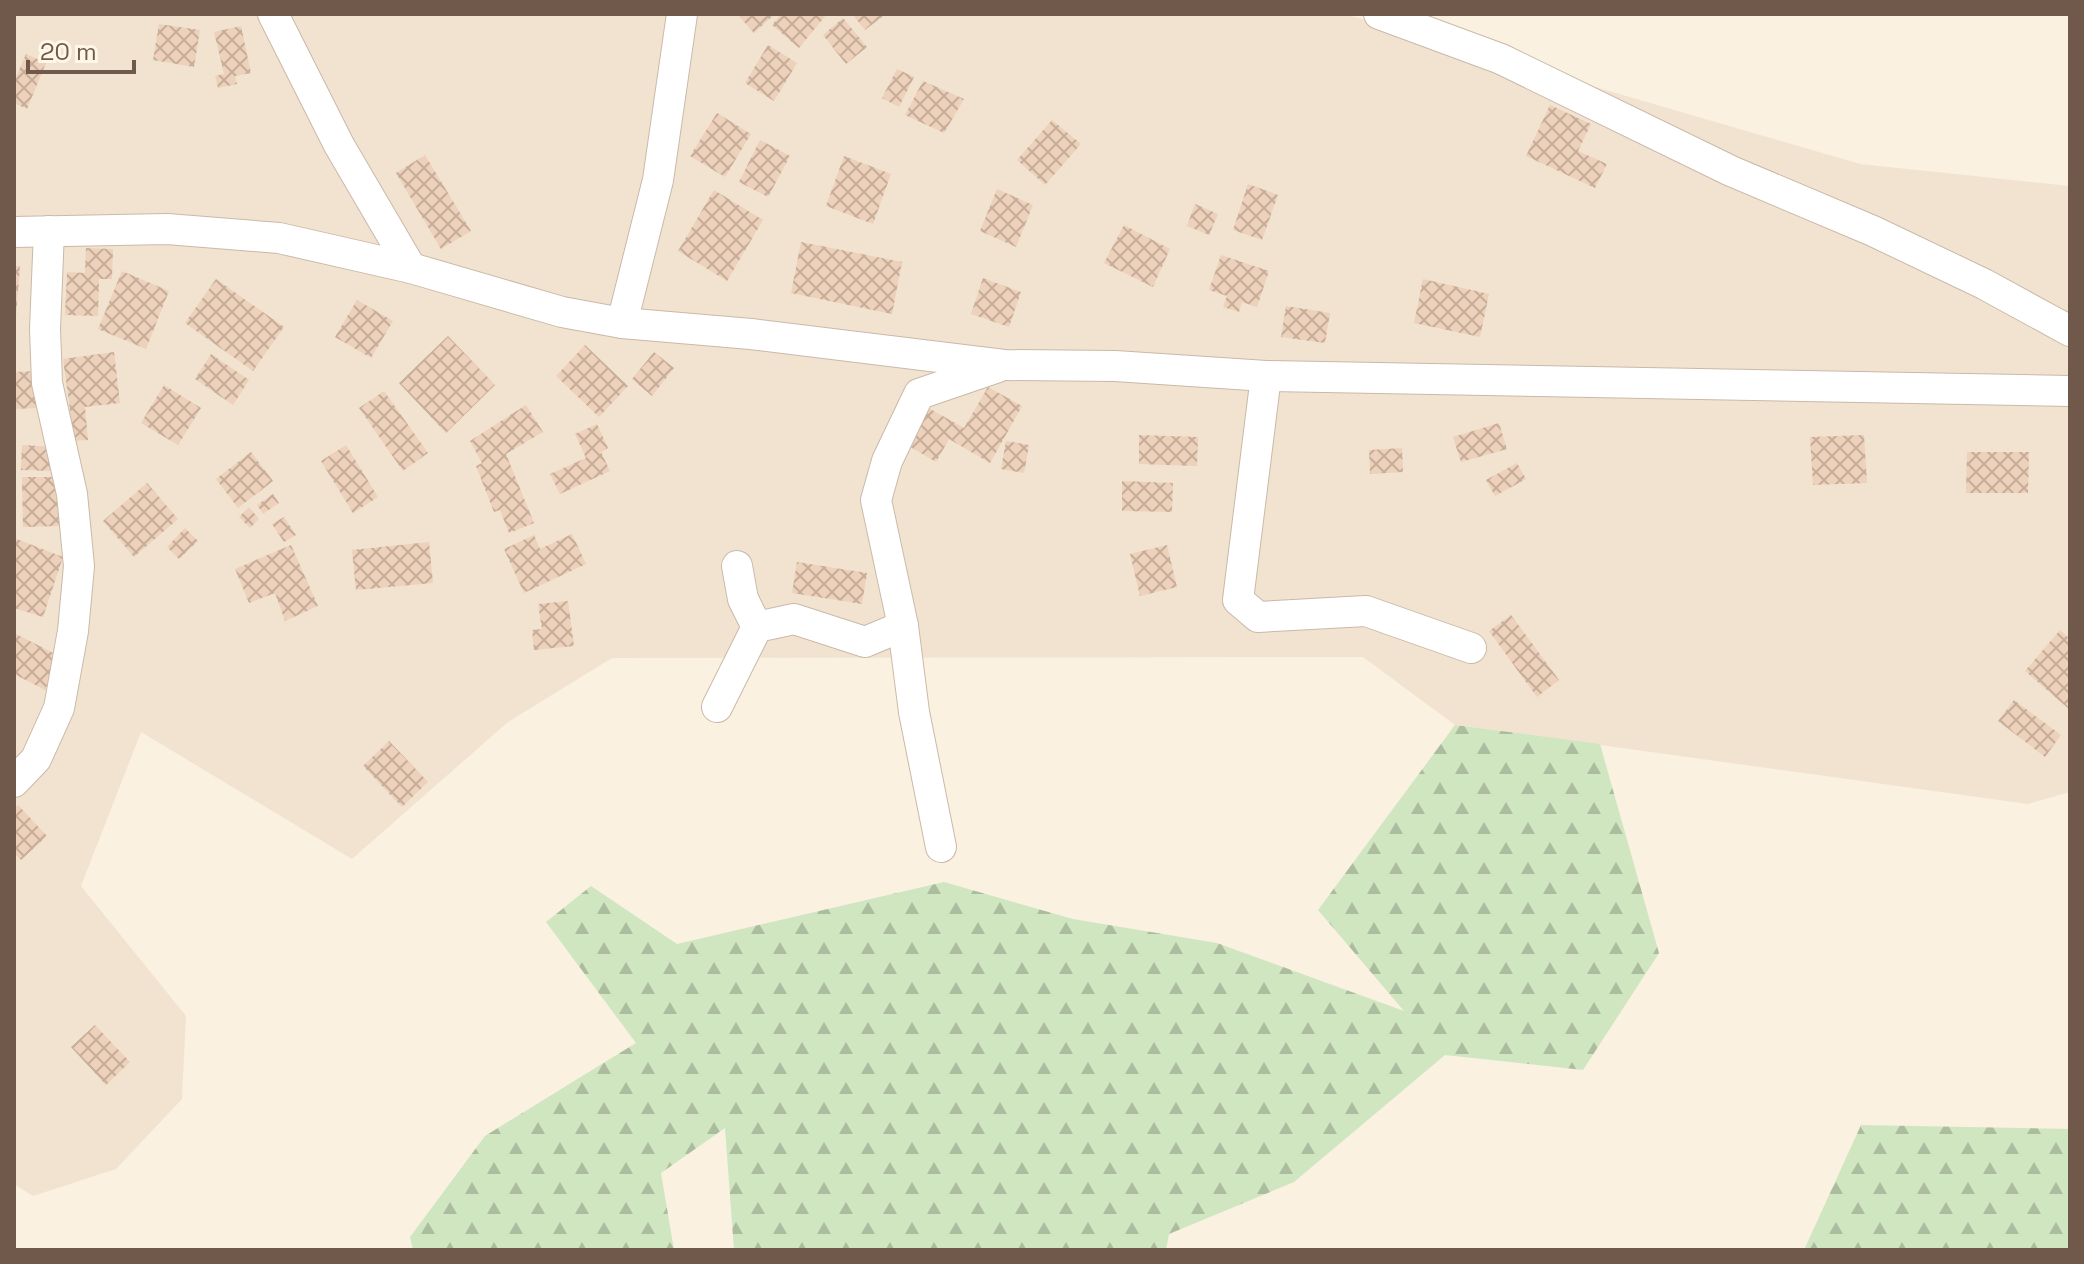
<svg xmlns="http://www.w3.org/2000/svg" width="2084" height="1264" font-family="'Space Grotesk',sans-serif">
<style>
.residential{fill:#f1e3d0}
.forest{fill:url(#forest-firs)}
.building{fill:url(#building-cross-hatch)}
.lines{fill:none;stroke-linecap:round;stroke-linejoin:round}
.minor-casing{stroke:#cab9a9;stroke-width:32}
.minor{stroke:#fff;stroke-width:30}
</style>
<defs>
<pattern id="forest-firs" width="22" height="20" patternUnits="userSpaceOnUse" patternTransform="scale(2)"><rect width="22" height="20" fill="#cfe6c1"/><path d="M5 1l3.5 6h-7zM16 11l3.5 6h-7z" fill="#acbd9f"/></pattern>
<pattern id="building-cross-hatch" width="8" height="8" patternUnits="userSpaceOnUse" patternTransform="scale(2)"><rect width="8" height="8" fill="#eed1ba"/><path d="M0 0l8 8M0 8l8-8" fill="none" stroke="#c5ad99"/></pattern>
</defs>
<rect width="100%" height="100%" fill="#faf1e1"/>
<polygon class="residential" points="14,14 1345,14 1860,164 2070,186 2070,792 2028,804 1455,725 1363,657 612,658 508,722 352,859 141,732 81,886 186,1016 182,1099 116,1169 33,1196 14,1184"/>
<g class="forest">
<polygon points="1455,725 1600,744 1659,953 1583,1070 1445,1055 1294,1182 1169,1234 1166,1250 734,1250 725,1128 661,1173 674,1250 413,1250 410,1237 485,1136 636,1043 546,922 591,886 677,944 944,882 1073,919 1217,943 1404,1011 1318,910"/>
<polygon points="1861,1125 2070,1129 2070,1250 1804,1250"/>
</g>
<g class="building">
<polygon points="737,14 775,14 754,33"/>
<polygon points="781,14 827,14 799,48 772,25"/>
<polygon points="852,14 886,14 865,30"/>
<polygon points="843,18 867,47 846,64 823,35"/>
<polygon points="159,24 200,30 194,67 153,60"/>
<polygon points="241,26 251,73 235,76 237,84 218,88 215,76 224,74 214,32"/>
<polygon points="768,45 797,63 774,101 745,83"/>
<polygon points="26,54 46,63 27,109 14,103 14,82"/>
<polygon points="897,69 914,77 899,107 882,98"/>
<polygon points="923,81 964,99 944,133 905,115"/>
<polygon points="1550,105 1591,124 1578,151 1607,164 1595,188 1526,156"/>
<polygon points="717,113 751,134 725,177 690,156"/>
<polygon points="1052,120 1081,144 1045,185 1017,160"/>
<polygon points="760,140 790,156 768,197 739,182"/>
<polygon points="425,155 471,231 441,249 396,173"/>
<polygon points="844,156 891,174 873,224 826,206"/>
<polygon points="1248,184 1278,195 1262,240 1233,230"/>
<polygon points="997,189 1033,205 1016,247 980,231"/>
<polygon points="714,190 763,220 727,281 678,251"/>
<polygon points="1195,204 1218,214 1209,235 1187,226"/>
<polygon points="1124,225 1170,249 1153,287 1104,263"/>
<polygon points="801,242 902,262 892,314 791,293"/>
<polygon points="86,248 113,249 112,279 99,279 98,316 65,315 67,272 85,273"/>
<polygon points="1221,255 1269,271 1257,307 1242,302 1239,312 1223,307 1227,296 1209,290"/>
<polygon points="14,266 20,266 16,317 14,317"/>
<polygon points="122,271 169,291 146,349 98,329"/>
<polygon points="983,278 1021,292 1009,327 971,314"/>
<polygon points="216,279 284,327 253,371 185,323"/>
<polygon points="1423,279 1489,294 1480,337 1414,323"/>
<polygon points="357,300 393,321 371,358 335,337"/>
<polygon points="1286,306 1330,313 1325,343 1281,337"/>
<polygon points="448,336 495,385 446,433 399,383"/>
<polygon points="585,345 628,386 599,417 556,376"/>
<polygon points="114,352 120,403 85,407 88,440 70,441 70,409 63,359"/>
<polygon points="654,352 674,368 652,396 632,379"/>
<polygon points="211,354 249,380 233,405 195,379"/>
<polygon points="36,371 38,408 14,409 14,372"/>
<polygon points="164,385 201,408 178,445 141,423"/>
<polygon points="988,387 1022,406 990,463 949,439 936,462 904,443 925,406 964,428"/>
<polygon points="384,391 428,453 403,471 359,408"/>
<polygon points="526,405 543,432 506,454 534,523 509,533 500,510 494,512 476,466 482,463 470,441"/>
<polygon points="1499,423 1507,449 1461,462 1453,437"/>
<polygon points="597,424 608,448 601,452 610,471 560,494 550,474 586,458 575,434"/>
<polygon points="1139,435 1198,437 1197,466 1139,464"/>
<polygon points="1864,435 1867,483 1813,485 1810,437"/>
<polygon points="1006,441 1029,445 1024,473 1001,469"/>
<polygon points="22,445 55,447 54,471 21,470"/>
<polygon points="346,445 378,497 353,513 321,461"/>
<polygon points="1402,448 1403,472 1370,474 1369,450"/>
<polygon points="251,452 273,481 238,508 216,479"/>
<polygon points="1967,452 2029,452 2028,493 1966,493"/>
<polygon points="1517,463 1526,479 1495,496 1486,480"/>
<polygon points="22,477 59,477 60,526 23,527"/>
<polygon points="1122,481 1173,483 1172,512 1122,511"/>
<polygon points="147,483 178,519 134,557 103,521"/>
<polygon points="273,494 279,503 263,514 257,505"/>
<polygon points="249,507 259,519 250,528 239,517"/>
<polygon points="284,517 296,535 284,542 272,524"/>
<polygon points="185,528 198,541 179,559 167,547"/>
<polygon points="572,534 586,564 524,593 504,549 534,535 540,549"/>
<polygon points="14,538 63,557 43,617 14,608"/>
<polygon points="429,542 433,583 356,590 352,550"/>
<polygon points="291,545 318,606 285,621 275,593 249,603 235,569"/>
<polygon points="1167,545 1177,587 1140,596 1130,554"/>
<polygon points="797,562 867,573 862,604 792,593"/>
<polygon points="568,601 574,646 534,650 532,630 542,629 538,604"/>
<polygon points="1511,615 1559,680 1537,697 1489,631"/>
<polygon points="2060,630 2070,639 2070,710 2025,671"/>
<polygon points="14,633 61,657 45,690 14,674"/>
<polygon points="2014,700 2061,735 2045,757 1998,721"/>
<polygon points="389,741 428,782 402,807 363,766"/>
<polygon points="18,805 47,836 21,860 14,853 14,808"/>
<polygon points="95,1025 130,1062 106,1085 71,1047"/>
</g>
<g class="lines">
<g class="minor-casing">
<g id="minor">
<polyline points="273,14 339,145 411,268"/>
<polyline points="1379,14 1501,59 1731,171 1873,231 1984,284 2070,331"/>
<polyline points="14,232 167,229 279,238 411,268 562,312 622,323 751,334 1004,365 1115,366 1266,376 2070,391"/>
<polyline points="622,323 658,180 682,14"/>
<polyline points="1266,376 1238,600 1258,617 1366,611 1471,648"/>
<polyline points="737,566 743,599 757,627 794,619 865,642 903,626"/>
<polyline points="717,707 757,627"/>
<polyline points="14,782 36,759 59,708 73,631 79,566 72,494 47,383 45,329 49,231"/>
<polyline points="941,847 914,712 903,626 876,500 887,461 919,394 998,367"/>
</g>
</g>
<use href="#minor" class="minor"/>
</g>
<rect width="2084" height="1264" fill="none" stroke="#70594a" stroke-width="32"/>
<path d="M28 60v12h106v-12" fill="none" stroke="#70594a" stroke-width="4"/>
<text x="40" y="60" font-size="24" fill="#70594a" stroke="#fef6e6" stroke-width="6" paint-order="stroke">20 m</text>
</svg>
